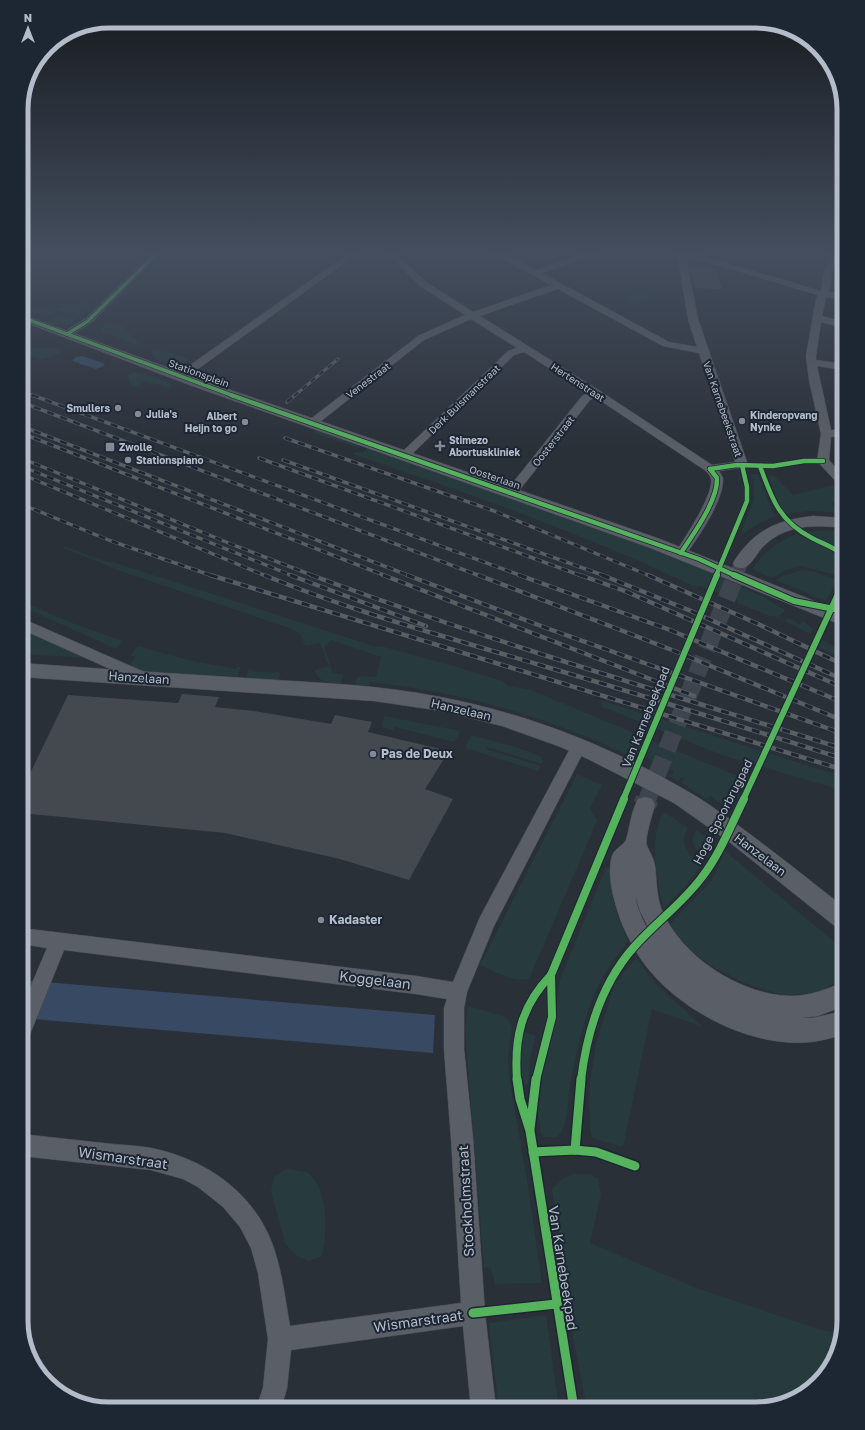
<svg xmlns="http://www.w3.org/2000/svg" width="865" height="1430" font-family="'Golos Text',sans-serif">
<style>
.green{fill:#273a3e}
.water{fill:#384963}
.building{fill:#444950}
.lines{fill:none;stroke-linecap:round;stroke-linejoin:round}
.tertiary-tunnel-far2{stroke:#3f454e;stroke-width:14;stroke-dasharray:14 8;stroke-linecap:butt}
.tertiary-tunnel-far1{stroke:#3f454e;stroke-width:18;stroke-dasharray:18 9;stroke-linecap:butt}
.tertiary-tunnel{stroke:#3f454e;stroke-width:23;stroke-dasharray:23 12;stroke-linecap:butt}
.minor-casing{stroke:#484c53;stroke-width:1}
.tertiary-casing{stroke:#484c53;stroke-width:1}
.minor{fill:#5a5e66;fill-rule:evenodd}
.tertiary{fill:#5a5e66;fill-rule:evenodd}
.rail-far2-casing{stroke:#595d64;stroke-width:3}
.rail-far1-casing{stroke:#595d64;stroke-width:3.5}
.rail-casing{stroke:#595d64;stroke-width:4.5}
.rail-far2{stroke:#1d2633;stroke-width:2;stroke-dasharray:5.5;stroke-linecap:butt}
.rail-far1{stroke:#1d2633;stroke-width:2.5;stroke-dasharray:7;stroke-linecap:butt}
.rail{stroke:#1d2633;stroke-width:3;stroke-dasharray:8;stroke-linecap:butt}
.cycleway-far4-casing{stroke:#1d2633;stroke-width:5}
.cycleway-far3-casing{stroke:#1d2633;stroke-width:6}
.cycleway-far2-casing{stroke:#1d2633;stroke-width:8}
.cycleway-far1-casing{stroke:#1d2633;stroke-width:10}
.cycleway-casing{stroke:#1d2633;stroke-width:12}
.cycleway-far4{stroke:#56b35d;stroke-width:3.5}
.cycleway-far3{stroke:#56b35d;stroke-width:4.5}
.cycleway-far2{stroke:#56b35d;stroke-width:6}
.cycleway-far1{stroke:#56b35d;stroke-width:8}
.cycleway{stroke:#56b35d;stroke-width:9}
.poi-dot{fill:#848b96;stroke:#1d2633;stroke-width:1.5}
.labels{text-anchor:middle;stroke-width:4;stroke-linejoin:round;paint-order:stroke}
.far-street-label{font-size:10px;fill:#b4bcc9;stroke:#1d2633}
.far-poi-label{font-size:10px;font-weight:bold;fill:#b4bcc9;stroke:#1d2633;text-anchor:start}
.street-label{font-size:12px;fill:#b4bcc9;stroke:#1d2633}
.poi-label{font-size:12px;font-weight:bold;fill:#b4bcc9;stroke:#1d2633;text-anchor:start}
.near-street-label{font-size:14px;fill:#b4bcc9;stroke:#1d2633}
.rim{fill:none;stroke:#b4bcc9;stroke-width:5}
</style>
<rect width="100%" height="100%" fill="#2a3038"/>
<g class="green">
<polygon points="640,292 652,298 635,304 623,298"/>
<polygon points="87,303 93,306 85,314 81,314 78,316 57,310 61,308"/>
<polygon points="47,308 55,313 43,316 27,312 33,309"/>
<path d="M55 316 75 317 77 318C68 328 60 328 48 322L52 318Z"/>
<polygon points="104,324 121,325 142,347 103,332 101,329"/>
<polygon points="24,348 58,348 63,350 60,353 42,360 21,353 21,349"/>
<polygon points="153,350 158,350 186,358 189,360 183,363 156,360 151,352"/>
<path d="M134 372 156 377 173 385 169 388 145 381 136 387C131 385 128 381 128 375Z"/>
<polygon points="316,429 363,445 358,448 314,433 313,432"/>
<path d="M370 447 646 544 706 568 710 573 762 596 785 610 779 617 770 616 737 603 738 601 735 598 702 587 698 586 697 588C587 534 469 494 352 454L355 452H363Z"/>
<polygon points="750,474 758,474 772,511 776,516 759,523 743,534 741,532 754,499 754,479 752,479"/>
<polygon points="773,475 793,495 833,485 844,494 844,502 832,502 833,507 844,508 844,513 811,511 783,514 768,476"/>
<polygon points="828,530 844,532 844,552 806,532"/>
<path d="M797 534C811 541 837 548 842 565L839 576 801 566 786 570 772 578 752 569C763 554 779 540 797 534Z"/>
<path d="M64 546 107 562H113L377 647 381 646 457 667 502 681 508 686 531 690 742 778 727 808 710 796 707 799 681 783 684 779 681 777 678 781 667 775H672L674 772 629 749 628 755C544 716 461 692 370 682L369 686 355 685 357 678 361 676 376 677 381 657 331 640 324 648 333 673 341 674 343 676 341 684C329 683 319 683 314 670L329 666 320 643 305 646 300 634 292 629 120 571 62 547Z"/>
<polygon points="802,570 813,571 837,580 826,601 776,580 786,574 787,575"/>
<polygon points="21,601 75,624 123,641 116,649 21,606"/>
<polygon points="788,618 800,624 803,621 813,628 810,634 785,621"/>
<polygon points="21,627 89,658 21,654"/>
<polygon points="822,640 844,652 844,660 819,648"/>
<polygon points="138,646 188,660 236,669 237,667 241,667 237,678 139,671 132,669 131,662 136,657 130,655"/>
<polygon points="249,668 251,668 250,671 275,673 276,671 280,673 280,676 277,680 246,679"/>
<polygon points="603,701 844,777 844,791 722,755 600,706"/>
<polygon points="384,716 461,731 454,742 395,727 393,730 382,727"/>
<polygon points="471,735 516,747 542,757 542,764 487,747 486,749 541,766 538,771 465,748"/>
<path d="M577 774 602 785 590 808 597 821 529 979C511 982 496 972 480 965Z"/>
<path d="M664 812 688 828C678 844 688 855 702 864L688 883 664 908C657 882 648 837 664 812Z"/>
<path d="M697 830 711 842 706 859C697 853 687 840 697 830Z"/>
<polygon points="725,851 837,944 844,952 844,977 820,992 785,996 744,983 711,966 690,950 669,925 712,880"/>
<path d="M606 867 610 869 613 898 617 916 628 941C617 957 604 972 596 990 583 1020 576 1053 570 1085 567 1101 570 1125 557 1137H545L541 1134 536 1101 555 1024 559 982Z"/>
<polygon points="636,958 655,983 703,1027 652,1009 623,1147 592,1138 590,1126 589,1090 596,1044 615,983"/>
<polygon points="468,1006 506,1017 512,1026 508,1054 509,1076 527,1180 542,1283 495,1284 491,1268 484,1267 465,1030"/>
<polygon points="524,1032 536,1036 530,1058 529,1085 522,1084 520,1058"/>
<path d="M287 1169 307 1172C311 1175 315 1179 317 1184 328 1206 327 1232 322 1256L309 1261 297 1256 286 1245 271 1192 274 1177Z"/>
<polygon points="574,1174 590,1174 598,1178 601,1194 590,1243 699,1289 821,1330 841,1333 832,1365 795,1400 756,1409 587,1409 570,1320 552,1189 563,1179"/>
<polygon points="546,1315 559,1409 499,1409 489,1323"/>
</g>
<g class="water">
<polygon points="82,356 103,363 105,365 96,369 72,361 76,357"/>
<polygon points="21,980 435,1015 433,1053 21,1018"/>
</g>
<g class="building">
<polygon points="690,266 716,268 722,289 695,288"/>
<polygon points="182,694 219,697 215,707 254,711 331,724 335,715 372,722 368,732 449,751 425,789 453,799 409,880 340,859 225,833 21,813 21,792 68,695 178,703"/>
</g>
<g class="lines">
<polyline class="tertiary-tunnel-far2" points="736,576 741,563"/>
<polyline class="tertiary-tunnel-far1" points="647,800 736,575"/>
<polyline class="tertiary-tunnel" points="645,805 647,799"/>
<g class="minor-casing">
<g id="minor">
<polygon points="154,252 162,252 91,323 70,336 64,336 62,334 64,332 85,319"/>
<polygon points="351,252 360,252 184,379 176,379 175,377 176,375"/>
<path d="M386 252H394L426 282 473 312 551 285 493 254 492 252H502L536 270 587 252H598L597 254 542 273 669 342 697 347 688 319 677 252H689L821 291 824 273 832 252H840L832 273 829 292 844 294V300L826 297 822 316 844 322V328L821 322 816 356V360L844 364V370L817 366 831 430H844V436L831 437 829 460 844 477V487L840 486 817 461 821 434 809 380 806 356 816 299 818 295 686 256 698 319 748 465 746 467 719 471 723 478C724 501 698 537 685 556H677L675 553C684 539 714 495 711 479 711 476 708 474 706 471L595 397 590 400 515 496H507L505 493 507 490 582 396 588 393 524 352 514 355 409 457H401L399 455 401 453 508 351 517 348 471 319 424 340 316 425H308L307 423 308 421 418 336 465 315 420 286ZM558 289 663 346 699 353 735 462 712 465 600 391 480 316Z"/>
<polygon points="21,618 149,674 151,678 149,682 144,683 139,682 21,629"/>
<path d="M578 741 583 743 586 747 494 926 467 992 464 1008V1049L473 1138 485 1313 496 1409H471L463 1326 291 1350 287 1388 281 1409H256L263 1388 268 1339 258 1273 251 1248 240 1227 223 1207 198 1187 183 1179 151 1170 21 1156V1134C48 1137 75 1140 103 1143 118 1145 135 1145 151 1148 205 1159 252 1191 272 1243 282 1270 285 1298 290 1326L461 1303 451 1138 444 1049V1008L447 999 416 994 64 950 28 1039 21 1042V1009L47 948 21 944V928L416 976 453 982 480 917 573 743Z"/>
</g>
</g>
<g class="tertiary-casing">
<g id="tertiary">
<polygon points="21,314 202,380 660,539 844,613 844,626 648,547 192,386 21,321"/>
<path d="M813 516 844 518V528C817 525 789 524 767 543 759 549 754 561 747 566 744 569 739 568 735 567L733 563C753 531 776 520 813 516Z"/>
<path d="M21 663C101 669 180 674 260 679 320 683 381 685 440 697 526 713 612 747 687 791 704 800 719 812 735 823 772 850 808 879 844 907V930L836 927 728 841 674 803 588 759 558 746 502 726 442 711 374 701 21 677Z"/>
<path d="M645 797 652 799 655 805C653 813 644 839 647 846 650 853 654 858 655 866 657 880 656 893 661 908 680 956 740 995 791 996 810 996 827 989 844 982V1006L818 1016 802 1018H812L844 1011V1035C833 1037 822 1041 811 1042 754 1048 686 1014 650 971 638 957 629 940 622 924 615 905 606 876 612 856 615 848 623 846 626 840 630 826 631 812 638 799ZM635 895 640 911 651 933C643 923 637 908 635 895Z"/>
</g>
</g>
<use href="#minor" class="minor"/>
<use href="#tertiary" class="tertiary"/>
<g class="rail-far2-casing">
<g id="rail-far2">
<polyline points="21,391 34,396"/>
<polyline points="294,396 338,359"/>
</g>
</g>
<g class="rail-far1-casing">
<g id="rail-far1">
<polyline points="32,395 522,576"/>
<polyline points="21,402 480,576"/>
<polyline points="287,402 295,395"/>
<polyline points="21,426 410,576"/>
<polyline points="21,433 386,576"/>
<polyline points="285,438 494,511 650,576"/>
<polyline points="21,458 236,546 314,576"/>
<polyline points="259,458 582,576"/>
<polyline points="283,460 605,576"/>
<polyline points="21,466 293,576"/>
<polyline points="21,474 266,576"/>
<polyline points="21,504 111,541 213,576"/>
</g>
</g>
<g class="rail-casing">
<g id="rail">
<polyline points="210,575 844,770"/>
<path d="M264 575C353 612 447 637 540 665 642 695 743 727 844 759"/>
<polyline points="290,575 426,626"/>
<path d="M311 575C486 640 666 693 844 749"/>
<polyline points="383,575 694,696"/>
<polyline points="407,575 549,629 844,734"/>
<polyline points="478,575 672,650 844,721"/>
<polyline points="519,575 670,630 844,703"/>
<polyline points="580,575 625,591 844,688"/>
<polyline points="602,575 691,611 844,680"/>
<polyline points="648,575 758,624 844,665"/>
</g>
</g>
<use href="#rail-far2" class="rail-far2"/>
<use href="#rail-far1" class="rail-far1"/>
<use href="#rail" class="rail"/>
<g class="cycleway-far4-casing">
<g id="cycleway-far4">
<polyline points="21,317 234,396"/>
<polyline points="67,334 88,321 158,252"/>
</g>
</g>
<g class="cycleway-far3-casing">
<g id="cycleway-far3">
<polyline points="231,395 699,559 736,576"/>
<path d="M760 466C772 499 779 521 812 538 823 544 835 547 844 556"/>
<polyline points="710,469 737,465 773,466 804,461 823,461"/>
<path d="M681 553C693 534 718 501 717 478L710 469"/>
<polyline points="716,576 747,501 747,487 742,465"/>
</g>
</g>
<g class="cycleway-far2-casing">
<g id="cycleway-far2">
<polyline points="734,575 794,601 844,611"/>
<polyline points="623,800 717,575"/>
<polyline points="743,800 844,581"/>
</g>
</g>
<g class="cycleway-far1-casing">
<g id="cycleway-far1">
<path d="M517 1080C514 1038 521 1006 551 975L624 799"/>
<polyline points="536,1080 552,1017 551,975"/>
<path d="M581 1080C587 1031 601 984 634 947 656 922 683 903 702 877 720 854 731 825 744 799"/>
</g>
</g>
<g class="cycleway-casing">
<g id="cycleway">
<polyline points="517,1079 520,1099 530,1131 574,1409"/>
<polyline points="530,1129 536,1079"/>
<polyline points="575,1150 581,1079"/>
<polyline points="533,1152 575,1150 596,1152 635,1166"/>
<polyline points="473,1313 556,1304"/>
</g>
</g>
<use href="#cycleway-far4" class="cycleway-far4"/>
<use href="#cycleway-far3" class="cycleway-far3"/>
<use href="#cycleway-far2" class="cycleway-far2"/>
<use href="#cycleway-far1" class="cycleway-far1"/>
<use href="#cycleway" class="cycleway"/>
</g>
<linearGradient id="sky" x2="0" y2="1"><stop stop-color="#171a1f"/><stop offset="0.56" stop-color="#444e5e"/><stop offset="1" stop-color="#444e5e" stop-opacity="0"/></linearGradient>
<rect width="865" height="452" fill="url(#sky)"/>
<g class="poi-dot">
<circle cx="118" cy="408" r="4"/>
<circle cx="138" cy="414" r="4"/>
<circle cx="742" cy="421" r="4"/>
<circle cx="245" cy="422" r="4"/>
<path d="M438 440h4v4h4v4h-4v4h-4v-4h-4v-4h4z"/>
<rect x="105" y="442" width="10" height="10" rx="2"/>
<circle cx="128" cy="460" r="4"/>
<circle cx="373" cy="754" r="4"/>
<circle cx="321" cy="920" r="4"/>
</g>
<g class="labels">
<g class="far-street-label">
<text transform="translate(199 373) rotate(20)" y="4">Stationsplein</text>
<text transform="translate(368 380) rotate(-37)" y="4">Venestraat</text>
<text transform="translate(578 382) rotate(33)" y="4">Hertenstraat</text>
<text transform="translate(464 399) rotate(-44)" y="4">Derk Buismanstraat</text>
<text transform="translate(723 409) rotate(71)" y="4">Van Karnebeekstraat</text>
<text transform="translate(553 441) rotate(-52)" y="4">Oosterstraat</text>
<text transform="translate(495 477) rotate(19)" y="4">Oosterlaan</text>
</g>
<g class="far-poi-label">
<text x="110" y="412" text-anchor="end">Smullers</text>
<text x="146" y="418">Julia's</text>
<text x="750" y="419">Kinderopvang<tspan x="750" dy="12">Nynke</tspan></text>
<text x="237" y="420" text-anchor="end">Albert<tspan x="237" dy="12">Heijn to go</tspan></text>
<text x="449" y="444">Stimezo<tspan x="449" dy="12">Abortuskliniek</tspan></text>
<text x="119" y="451">Zwolle</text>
<text x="136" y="464">Stationspiano</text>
</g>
<g class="street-label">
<text transform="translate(139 678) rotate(4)" y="4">Hanzelaan</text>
<text transform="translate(461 710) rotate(13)" y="4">Hanzelaan</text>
<text transform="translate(646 717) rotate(-68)" y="4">Van Karnebeekpad</text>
<text transform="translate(723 812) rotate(-63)" y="4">Hoge Spoorbrugpad</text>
<text transform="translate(760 855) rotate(37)" y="4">Hanzelaan</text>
</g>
<g class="poi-label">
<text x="381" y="758">Pas de Deux</text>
<text x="329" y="924">Kadaster</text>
</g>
<g class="near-street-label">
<text transform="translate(375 980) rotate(7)" y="5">Koggelaan</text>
<text transform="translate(123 1158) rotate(8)" y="5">Wismarstraat</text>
<text transform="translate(466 1201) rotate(-93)" y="5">Stockholmstraat</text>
<text transform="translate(563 1268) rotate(81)" y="5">Van Karnebeekpad</text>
<text transform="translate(418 1321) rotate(-8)" y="5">Wismarstraat</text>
</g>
</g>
<path d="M0 0H865V1430H0ZM109 28H756A81 81 0 0 1 837 109V1321A81 81 0 0 1 756 1402H109A81 81 0 0 1 28 1321V109A81 81 0 0 1 109 28Z" fill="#1d2633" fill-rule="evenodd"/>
<path class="rim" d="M109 28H756A81 81 0 0 1 837 109V1321A81 81 0 0 1 756 1402H109A81 81 0 0 1 28 1321V109A81 81 0 0 1 109 28Z"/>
<g transform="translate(28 28)" stroke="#1d2633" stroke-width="3" paint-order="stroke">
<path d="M0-3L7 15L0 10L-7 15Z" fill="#b4bcc9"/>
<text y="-6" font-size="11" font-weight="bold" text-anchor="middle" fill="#b4bcc9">N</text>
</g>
</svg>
